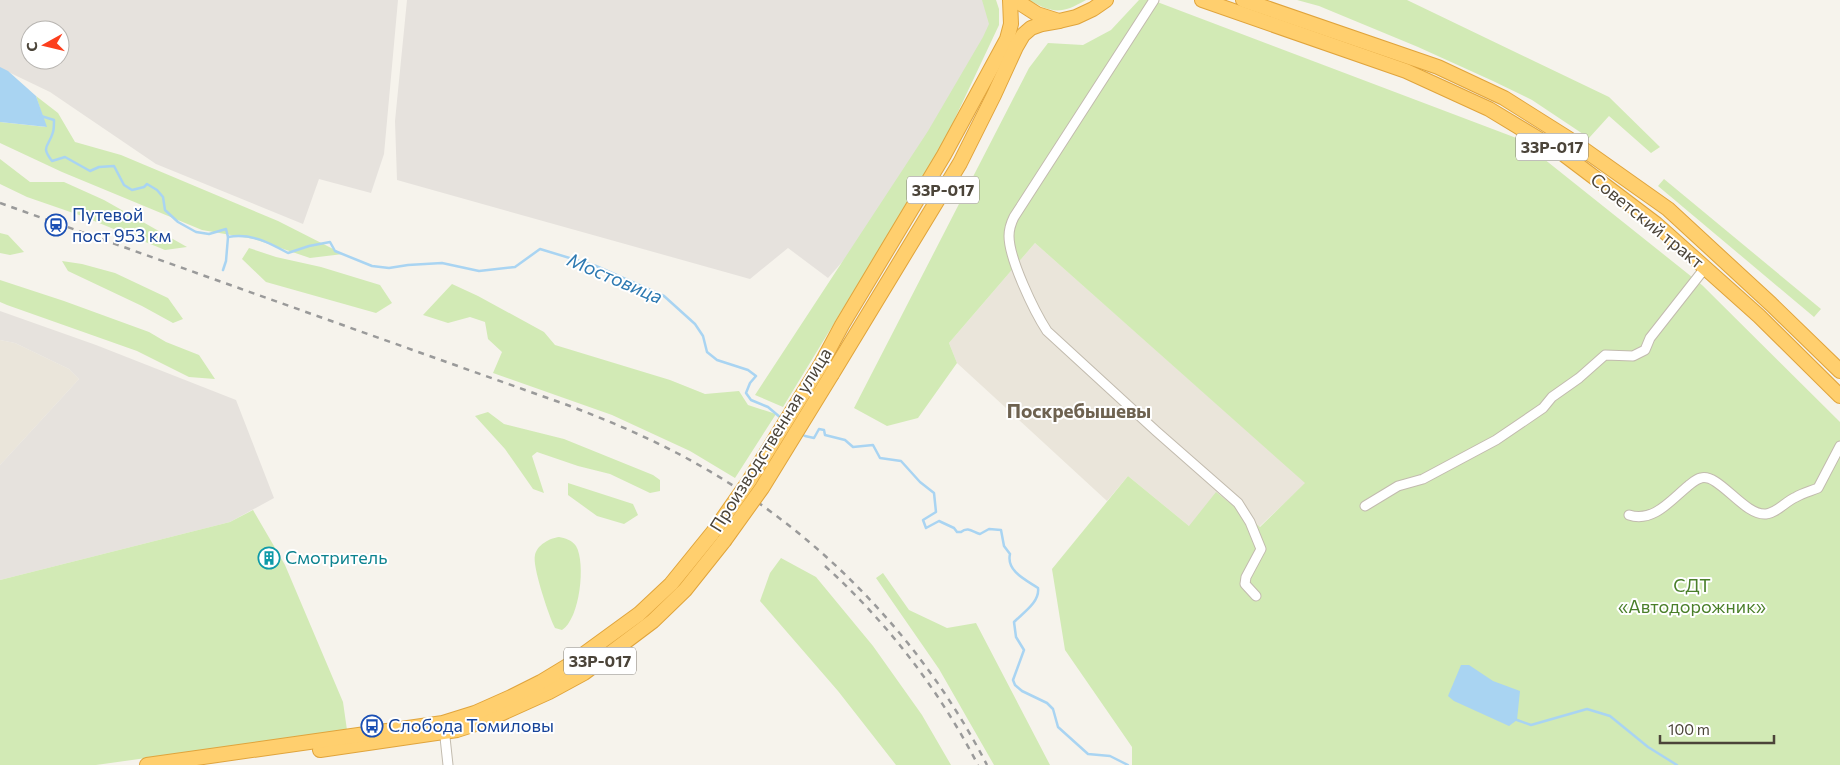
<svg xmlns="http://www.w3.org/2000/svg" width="1840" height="765" font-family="Commissioner,sans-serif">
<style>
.residential{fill:#eae5da}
.industrial{fill:#e6e2dd;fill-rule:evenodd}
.green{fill:#d2eab5}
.water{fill:#a9d4f2}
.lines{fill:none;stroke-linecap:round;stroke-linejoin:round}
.stream{stroke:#a9d4f2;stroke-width:2.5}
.minor-casing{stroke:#c2bbae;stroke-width:11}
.highway-casing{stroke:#e0a43c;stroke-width:16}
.minor{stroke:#fff;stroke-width:9}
.highway{stroke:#ffcf6e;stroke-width:14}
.rail{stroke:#9a9a9a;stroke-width:2.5;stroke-dasharray:6 6;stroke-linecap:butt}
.highway-bridge-casing{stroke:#e0a43c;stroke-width:16;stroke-linecap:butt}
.highway-bridge{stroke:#ffcf6e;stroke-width:14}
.labels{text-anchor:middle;stroke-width:4;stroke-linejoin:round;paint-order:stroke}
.shield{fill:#fff;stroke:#817c74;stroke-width:1}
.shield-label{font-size:16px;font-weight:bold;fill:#4b4439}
.transit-label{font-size:18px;fill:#164399;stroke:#fff;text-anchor:start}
.street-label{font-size:18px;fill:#4b4439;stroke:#fff}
.culture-label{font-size:18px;fill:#0d838f;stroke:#fff;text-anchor:start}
.park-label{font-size:18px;fill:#4a7f2a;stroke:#fff}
.water-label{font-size:19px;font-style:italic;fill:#2e7ab2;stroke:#fff}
.neighbourhood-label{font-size:19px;font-weight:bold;fill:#6e6250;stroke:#fff}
</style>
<rect width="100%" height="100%" fill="#f6f3ec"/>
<g class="residential">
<polygon points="1035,243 1306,483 1259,527 1189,526 1128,476 1107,501 957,363 949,343"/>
<polygon points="0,340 15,343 69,369 79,379 0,465"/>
</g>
<g class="industrial">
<path d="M0 0H398L384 154 371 193 319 179 303 224 156 164 50 92 0 68ZM30 30H60V60H30Z"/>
<polygon points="407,0 987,0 994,23 896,201 828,278 788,248 750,279 397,180 395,121"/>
<polygon points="0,311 96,345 236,400 274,498 230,522 0,580 0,465 79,379 69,369 15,343 0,340"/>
</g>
<g class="green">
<polygon points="982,0 996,0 999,9 999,25 941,148 783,407 755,395 928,131 983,37 989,24"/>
<path d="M1029 0H1086C1061 14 1054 14 1029 0Z"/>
<polygon points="1139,0 1152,0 1519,139 1702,285 1840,422 1840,765 1132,765 1132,747 1065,650 1052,569 1128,476 1189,526 1216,492 1260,527 1305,483 1035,243 949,343 957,363 918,418 887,426 854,408 1029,68 1048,43 1083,45 1111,30"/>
<polygon points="1297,0 1407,0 1609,97 1660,147 1651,153 1609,116 1589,138 1532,100 1493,81 1418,47 1319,6"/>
<polygon points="36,96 58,113 75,142 121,155 278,221 343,254 310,258 254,239 202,230 62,172 0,143 0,122 46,127"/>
<polygon points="0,159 30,182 64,182 104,200 187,247 165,250 82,216 27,197 0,184"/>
<polygon points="1664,179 1821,309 1814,317 1658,186"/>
<polygon points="0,233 8,235 24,252 10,255 0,253"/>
<polygon points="249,248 276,257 321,267 380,285 392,303 376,313 266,282 242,259"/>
<polygon points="62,261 82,264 115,273 168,298 183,319 173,323 142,306 68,271"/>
<polygon points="0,280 64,301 149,332 166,342 199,355 215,379 189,377 137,351 7,305 0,302"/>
<polygon points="452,284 478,296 544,332 555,345 670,380 705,394 739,391 748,405 776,414 735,478 690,451 612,415 493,373 502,352 488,339 485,322 470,317 448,323 423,315"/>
<polygon points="488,412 504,424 564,439 653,475 660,480 660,491 650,493 610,474 578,466 537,452 532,456 544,493 533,489 505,449 475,416"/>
<polygon points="568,483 633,504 638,515 624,524 597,516 568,495"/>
<polygon points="253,510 285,565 343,702 347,730 96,765 0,765 0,580 230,522"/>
<path d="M559 537C565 538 572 540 576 546 586 563 580 619 562 630L555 628 553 624C548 612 532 566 535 555 537 545 550 538 559 537Z"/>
<polygon points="781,558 816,577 873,646 922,715 951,765 896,765 838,691 760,601 770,573"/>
<polygon points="883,573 909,610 947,628 976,623 1050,765 994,765 939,669 876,578"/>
</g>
<g class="water">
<polygon points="0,67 8,71 36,96 47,127 0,122"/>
<polygon points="1461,665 1469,665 1493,681 1520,691 1517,720 1509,726 1454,701 1448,696"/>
</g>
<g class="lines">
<g class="stream">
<path d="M41 116 54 120C54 124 54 129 53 132 49 147 40 146 52 161L65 157 90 171 99 167 114 166 124 185 132 190 144 187 147 184 157 190 163 197 165 210 178 222 196 232 209 234 226 229 228 237C251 233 268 242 288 253L309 246 330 242 335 251 372 266 389 268 408 265 442 263 479 271 515 267 540 249 596 266 664 296 695 324 703 336 707 352 717 360 748 370 756 376 750 383 746 393 751 400 768 407 781 418"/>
<polyline points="223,270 226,261 228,237"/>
<path d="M801 434 805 436 814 438 819 429 824 430 825 435 845 440 853 447 873 445 880 458 901 461 920 482 934 493 936 512 923 520 926 528 939 521 954 528 957 532H961C968 526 973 532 980 534L989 529 1001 530 1004 546 1010 554C1006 571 1026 580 1038 588 1040 602 1023 613 1014 622L1016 637 1024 650 1013 680 1015 685 1022 691 1047 703 1053 709 1058 727 1088 754 1110 756 1128 765"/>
<polyline points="1517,720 1531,725 1587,709 1610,716 1648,747 1677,765"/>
</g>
<g class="minor-casing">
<g id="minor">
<path d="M1154 0 1014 217C1011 223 1009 230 1009 236 1009 259 1034 311 1047 331L1156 431 1238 503 1250 522 1261 549 1246 577 1245 584 1256 596"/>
<polyline points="1365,506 1398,486 1423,479 1496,440 1543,408 1552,397 1579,378 1605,355 1633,356 1645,350 1650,338 1705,268"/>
<path d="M1629 515C1653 523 1671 500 1688 486 1692 483 1696 479 1701 478 1719 473 1744 516 1766 514 1777 513 1786 501 1796 497 1803 493 1811 491 1818 488L1840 446"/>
<polyline points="444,728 448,765"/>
</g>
</g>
<g class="highway-casing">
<g id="highway">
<polyline points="1015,0 1037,14 1059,21 1076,17 1093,9 1106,0"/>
<polyline points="1202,0 1406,71 1489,109 1562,153 1656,224 1759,316 1840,396"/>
<polyline points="1243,0 1438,67 1504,98 1569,139 1668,209 1771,304 1840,371"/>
<polyline points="820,366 842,325 944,155 1007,39 1011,24 1010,0"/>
<polyline points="832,374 960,163 994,95 1016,47 1023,35 1031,28 1042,24 1059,21"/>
<polyline points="320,750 457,730 485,721 549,692 584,673 653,621 685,590 724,541"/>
<polyline points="147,765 443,723 475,713 511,697 541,682 569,665 639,614 671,584 714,531"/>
</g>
</g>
<use href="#minor" class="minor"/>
<use href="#highway" class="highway"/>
<g class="rail">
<path d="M0 203 570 406C601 418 631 430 661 445 800 513 916 627 987 765"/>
<path d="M825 566C888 623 939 690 978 765"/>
</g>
<g class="highway-bridge-casing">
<g id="highway-bridge">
<polyline points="714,531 749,481 820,366"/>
<polyline points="724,541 762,488 832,374"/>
</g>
</g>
<use href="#highway-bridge" class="highway-bridge"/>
</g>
<defs>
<g id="station-ring" transform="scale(1.125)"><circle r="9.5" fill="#fff" stroke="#1a4fb4" stroke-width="1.5"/><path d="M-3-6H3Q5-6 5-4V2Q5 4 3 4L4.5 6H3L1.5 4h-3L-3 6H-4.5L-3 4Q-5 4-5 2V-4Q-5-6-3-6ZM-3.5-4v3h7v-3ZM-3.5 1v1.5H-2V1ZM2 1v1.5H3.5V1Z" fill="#1a4fb4"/></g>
<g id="building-ring" transform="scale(1.125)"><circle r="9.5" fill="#fff" stroke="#0f9aa8" stroke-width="1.5"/><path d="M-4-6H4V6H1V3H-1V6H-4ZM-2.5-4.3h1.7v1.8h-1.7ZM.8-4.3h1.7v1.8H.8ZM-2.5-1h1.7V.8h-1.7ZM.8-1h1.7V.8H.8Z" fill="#0f9aa8"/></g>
<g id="bus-ring" transform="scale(1.125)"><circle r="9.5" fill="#fff" stroke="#1a4fb4" stroke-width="1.5"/><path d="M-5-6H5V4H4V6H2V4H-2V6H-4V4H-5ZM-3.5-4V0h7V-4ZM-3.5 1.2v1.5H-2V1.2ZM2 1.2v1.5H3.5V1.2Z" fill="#1a4fb4"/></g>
</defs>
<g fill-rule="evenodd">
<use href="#station-ring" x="56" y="225"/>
<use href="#building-ring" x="269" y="558"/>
<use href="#bus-ring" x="372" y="726"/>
</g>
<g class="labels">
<g class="shield">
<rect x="1516" y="133.5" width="72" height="27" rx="4"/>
<rect x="907" y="176.5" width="72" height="27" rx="4"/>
<rect x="564" y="647.5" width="72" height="27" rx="4"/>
</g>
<g class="shield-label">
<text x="1552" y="153">33Р-017</text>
<text x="943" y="196">33Р-017</text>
<text x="600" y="667">33Р-017</text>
</g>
<g class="transit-label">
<text x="72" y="221">Путевой<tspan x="72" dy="21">пост 953 км</tspan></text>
<text x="388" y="732">Слобода Томиловы</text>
</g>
<g class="street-label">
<text transform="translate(1647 221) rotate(39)" y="6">Советский тракт</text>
<text transform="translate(771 440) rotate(-58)" y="6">Производственная улица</text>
</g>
<g class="culture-label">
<text x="285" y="564">Смотритель</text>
</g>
<g class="park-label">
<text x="1692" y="592">СДТ<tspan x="1692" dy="21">«Автодорожник»</tspan></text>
</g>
<g class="water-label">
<text transform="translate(615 278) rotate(23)" y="7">Мостовица</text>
</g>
<g class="neighbourhood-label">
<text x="1079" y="418">Поскребышевы</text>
</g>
</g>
<g transform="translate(45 45) rotate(262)"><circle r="24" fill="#ffffff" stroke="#b7b4b0"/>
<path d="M0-4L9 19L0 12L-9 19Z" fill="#fc3f1d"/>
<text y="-8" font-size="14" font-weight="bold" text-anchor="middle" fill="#4b4439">С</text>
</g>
<path d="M1660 735v8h114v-8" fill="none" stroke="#4b4439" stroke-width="2.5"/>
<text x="1668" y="735" font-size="15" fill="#4b4439" stroke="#ffffff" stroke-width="4" paint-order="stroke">100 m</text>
</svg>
